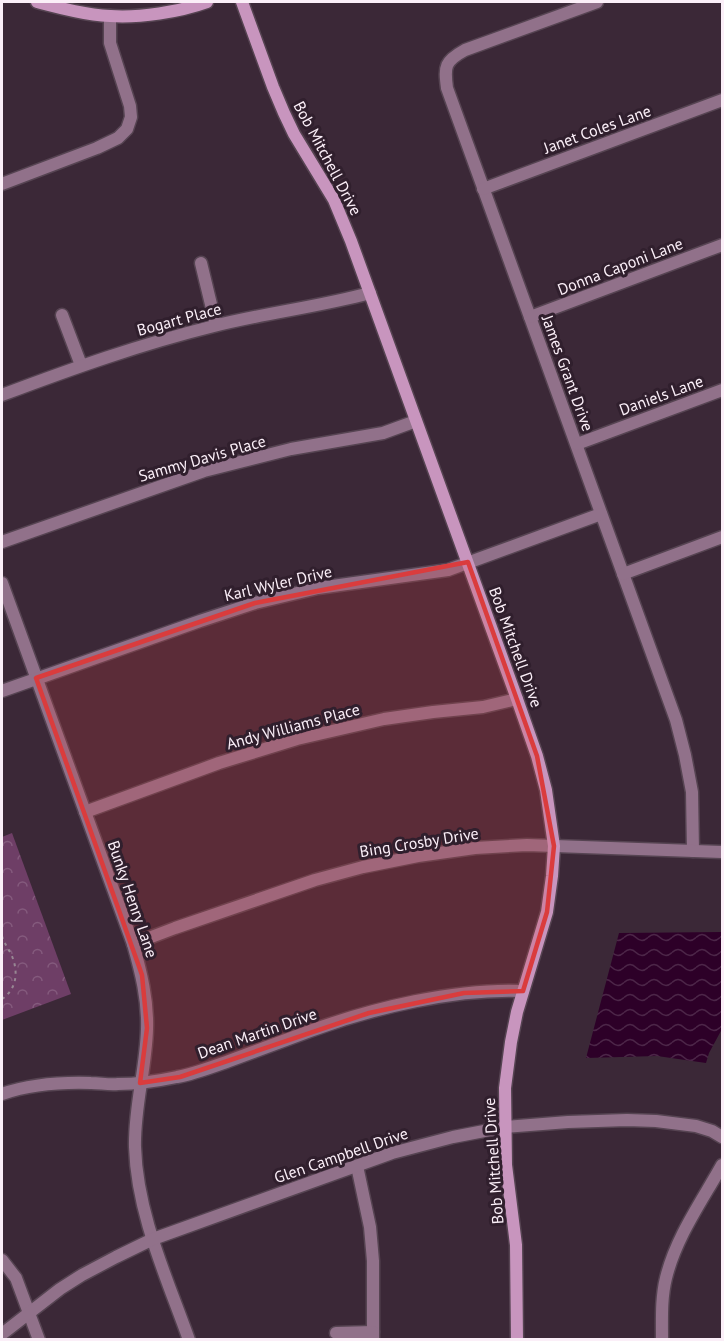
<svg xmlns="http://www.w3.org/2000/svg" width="724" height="1341" font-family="'PT Sans',sans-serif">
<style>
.park{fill:url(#park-crowns)}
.water{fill:url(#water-waves)}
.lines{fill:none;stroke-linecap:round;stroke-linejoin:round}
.street-casing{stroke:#564452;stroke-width:15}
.secondary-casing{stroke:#564452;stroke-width:15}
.path{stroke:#978793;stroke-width:2;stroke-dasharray:3 4.5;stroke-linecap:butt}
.street{stroke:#91718a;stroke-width:12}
.secondary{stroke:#c895be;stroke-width:12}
.marked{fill:#da3c3d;fill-opacity:0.2;stroke:#da3c3d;stroke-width:4.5;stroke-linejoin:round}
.labels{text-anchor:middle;stroke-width:6;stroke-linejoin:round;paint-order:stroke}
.street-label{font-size:16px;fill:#fbeff8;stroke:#301f2d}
</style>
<defs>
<pattern id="park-crowns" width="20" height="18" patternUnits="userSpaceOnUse" patternTransform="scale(1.5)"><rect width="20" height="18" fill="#6e3e66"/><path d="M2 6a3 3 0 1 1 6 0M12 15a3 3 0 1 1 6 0" fill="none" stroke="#845a7d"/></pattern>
<pattern id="water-waves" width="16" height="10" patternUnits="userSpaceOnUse" patternTransform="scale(1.5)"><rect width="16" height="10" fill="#2d0028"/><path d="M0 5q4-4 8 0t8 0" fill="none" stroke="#4c2648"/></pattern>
</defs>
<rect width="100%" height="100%" fill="#3b2837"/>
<polygon class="park" points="12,833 71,994 2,1020 2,837"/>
<polygon class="water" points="722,932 722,1029 709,1053 706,1063 657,1056 586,1058 619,933"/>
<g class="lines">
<g class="street-casing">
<g id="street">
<path d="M597 2 465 50C445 61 444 66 447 88L676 720 685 755 692 792 693 851"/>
<polyline points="2,184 97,148 118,138 127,129 131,117 130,106 110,43 110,16"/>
<polyline points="483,189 722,100"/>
<polyline points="201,263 216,325"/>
<polyline points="62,315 81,365"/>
<polyline points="530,317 722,245"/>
<path d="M2 395C71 369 141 344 214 326 265 313 318 307 370 293"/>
<polyline points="577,444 722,390"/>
<polyline points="2,542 204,471 291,449 383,433 416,421"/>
<polyline points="623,574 722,537"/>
<path d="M2 583 133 944C141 972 148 1000 147 1029 146 1069 134 1107 135 1147 137 1214 167 1278 189 1340"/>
<polyline points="2,691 200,621 255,603 318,588 448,570 601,514"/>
<polyline points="85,812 219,763 297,739 384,719 433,712 483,707 517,699"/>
<polyline points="133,944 175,928 315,880 363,867 418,856 475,848 527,845 722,852"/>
<path d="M2 1094C31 1084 60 1082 91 1083 100 1083 109 1085 118 1084 138 1084 158 1081 177 1077 194 1074 212 1067 229 1061 256 1051 283 1041 310 1031 373 1008 456 988 523 991"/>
<polyline points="357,1166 370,1227 373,1261 373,1340"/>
<polyline points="2,1260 16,1278 39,1340"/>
<polyline points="336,1333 373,1332"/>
<polyline points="2,1334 60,1289 82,1275 116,1257 153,1239 392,1153 453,1137 505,1127 568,1122 627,1120 656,1121 696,1126 712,1131 722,1137"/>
<path d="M662 1340C662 1319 661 1298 666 1278 676 1237 702 1201 722 1165"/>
</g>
</g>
<g class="secondary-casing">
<g id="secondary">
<path d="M37 2C60 8 86 15 110 16 140 18 179 12 207 2"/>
<polyline points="242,2 273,87 284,113 294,134 334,200 351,241 517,699 537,756 546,790 554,846 552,876 547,912 517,1012 511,1042 505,1088 506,1165 516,1245 517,1340"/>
</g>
</g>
<path class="path" d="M2 936C4 943 8 948 11 954 19 971 17 989 2 999"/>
<use href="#street" class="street"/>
<use href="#secondary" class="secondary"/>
</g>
<path class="marked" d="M468 562 537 756 554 846 547 912 523 991 464 993 369 1013 180 1077 140 1083 147 1028 142 975 36 678 255 603Z"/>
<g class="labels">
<g class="street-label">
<text transform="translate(597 129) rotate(-20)" y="6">Janet Coles Lane</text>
<text transform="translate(328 158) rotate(62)" y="6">Bob Mitchell Drive</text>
<text transform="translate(620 266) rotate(-21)" y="6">Donna Caponi Lane</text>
<text transform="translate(179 319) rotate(-15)" y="6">Bogart Place</text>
<text transform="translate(568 373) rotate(70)" y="6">James Grant Drive</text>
<text transform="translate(661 395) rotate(-20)" y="6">Daniels Lane</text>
<text transform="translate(202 458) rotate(-16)" y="6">Sammy Davis Place</text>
<text transform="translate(278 583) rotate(-13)" y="6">Karl Wyler Drive</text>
<text transform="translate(516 647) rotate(70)" y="6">Bob Mitchell Drive</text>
<text transform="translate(293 726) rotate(-15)" y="6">Andy Williams Place</text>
<text transform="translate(419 842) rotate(-9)" y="6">Bing Crosby Drive</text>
<text transform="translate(133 899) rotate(71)" y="6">Bunky Henry Lane</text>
<text transform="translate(257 1033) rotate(-19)" y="6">Dean Martin Drive</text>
<text transform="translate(341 1155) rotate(-19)" y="6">Glen Campbell Drive</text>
<text transform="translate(493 1161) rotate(-94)" y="6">Bob Mitchell Drive</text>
</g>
</g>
<rect width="724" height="1341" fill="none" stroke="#fbeff8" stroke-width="6"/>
</svg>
